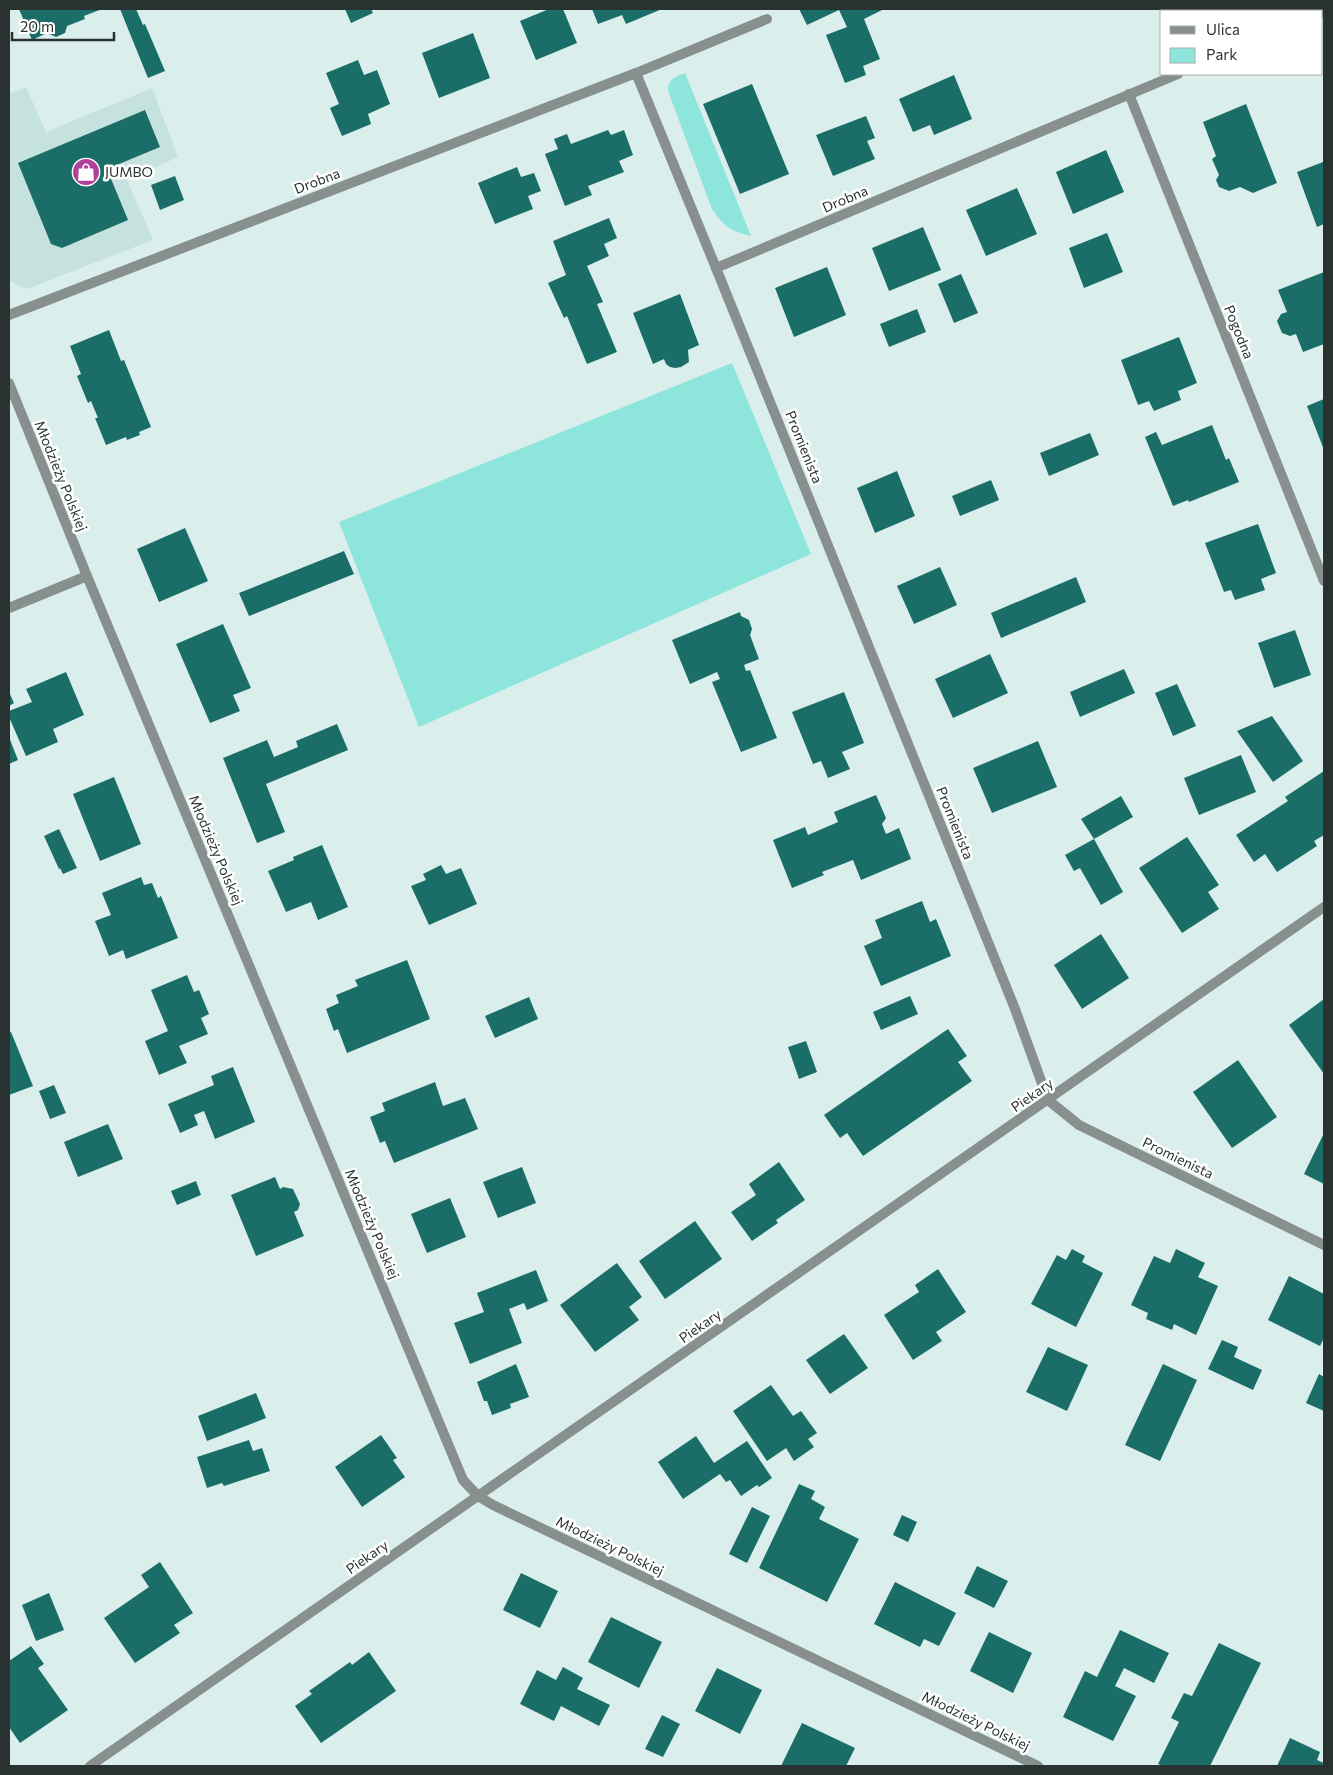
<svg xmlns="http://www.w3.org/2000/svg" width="1333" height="1775" font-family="Commissioner,sans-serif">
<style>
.built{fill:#c5e2de}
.green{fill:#8ee5db}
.building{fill:#1b6e67}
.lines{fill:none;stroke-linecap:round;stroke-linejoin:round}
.street{stroke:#88908f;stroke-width:10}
.labels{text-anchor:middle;stroke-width:5;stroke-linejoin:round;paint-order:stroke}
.poi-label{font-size:14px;fill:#2a3231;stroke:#fff;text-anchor:start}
.street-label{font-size:14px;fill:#2a3231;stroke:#fff}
</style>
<rect width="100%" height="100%" fill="#daefec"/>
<polygon class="built" points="26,87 46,132 152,88 178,157 127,180 153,240 27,289 9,281 9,94"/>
<g class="green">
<path d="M685 73 751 236C730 231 724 226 712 209L668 91C668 79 675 77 685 73Z"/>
<polygon points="732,363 811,554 419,727 339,522"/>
</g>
<g class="building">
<polygon points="19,9 102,9 84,16 85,19 67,26 65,33 56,37 47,33 32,40"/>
<polygon points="120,9 136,9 143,25 145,24 165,71 148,78"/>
<polygon points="345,9 371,9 373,13 351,23"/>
<polygon points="549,9 563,9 577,43 536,60 520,21"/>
<polygon points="592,9 662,9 626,24 622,15 598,24"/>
<polygon points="799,9 884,9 864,19 880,59 863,66 866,75 845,83 826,35 847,27 839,10 807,25"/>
<polygon points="473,33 490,78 439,98 422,53"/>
<polygon points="358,60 364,75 377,70 390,104 368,114 371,124 342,136 330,108 339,104 326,73"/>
<polygon points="954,75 972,119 934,135 930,125 913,132 899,99"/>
<polygon points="752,84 789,174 740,194 703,104"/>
<polygon points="1246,104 1277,183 1253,193 1240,187 1229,191 1219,187 1216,180 1219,175 1212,159 1216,156 1203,122"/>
<polygon points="145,110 160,147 107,169 128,220 62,248 51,244 18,163"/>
<polygon points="866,116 875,138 867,141 875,159 833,176 816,135"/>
<polygon points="608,130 611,135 624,130 633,155 619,161 624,172 588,186 592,195 565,206 545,154 558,149 554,139 567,134 571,144"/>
<polygon points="1106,150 1124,192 1073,214 1056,172"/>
<polygon points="1323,162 1324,166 1324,224 1317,227 1297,172"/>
<polygon points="517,167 521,177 534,173 541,191 528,196 533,209 495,224 478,183"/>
<polygon points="175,176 184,200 160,210 151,185"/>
<polygon points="1017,188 1037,234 986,256 966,210"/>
<polygon points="609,218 617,238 604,244 609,256 587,266 603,302 597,304 617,352 587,364 567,316 564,318 548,283 566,275 553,241"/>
<polygon points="923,227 941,270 889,291 872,248"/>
<polygon points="1107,233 1123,272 1084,288 1069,248"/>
<polygon points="827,267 846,315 794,337 775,288"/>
<polygon points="1324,272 1324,344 1303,352 1296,334 1290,336 1282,333 1277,321 1281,314 1287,312 1278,290"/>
<polygon points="961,274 978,313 954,323 938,284"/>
<polygon points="680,294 699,345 688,350 689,362 681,367 675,368 670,367 666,364 664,359 653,364 633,313"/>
<polygon points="917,309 926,332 889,347 880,324"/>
<polygon points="109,330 121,361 124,360 151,427 139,432 140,435 127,440 126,437 106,445 95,418 98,418 91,401 88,403 77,376 81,374 70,346"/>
<polygon points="1179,337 1197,383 1178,391 1181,400 1154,411 1149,401 1138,405 1121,360"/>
<polygon points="1324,399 1324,450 1307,406"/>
<polygon points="1212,425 1226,460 1229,458 1239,482 1189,502 1188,500 1173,506 1145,437 1156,432 1162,445"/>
<polygon points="1090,433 1099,455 1049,476 1040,453"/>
<polygon points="897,471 915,516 875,533 857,488"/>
<polygon points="991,480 999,500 960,516 952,496"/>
<polygon points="1258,524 1276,573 1261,579 1265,590 1235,600 1231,590 1224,592 1205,543"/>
<polygon points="185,528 208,581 159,602 137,549"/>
<polygon points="344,551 354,574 249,616 239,593"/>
<polygon points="940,567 957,605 914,624 897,586"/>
<polygon points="1076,577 1086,602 1001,638 991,613"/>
<polygon points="740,612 741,616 749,620 752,629 750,635 759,659 744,665 746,671 750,670 777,738 741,752 712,682 720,679 717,672 690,684 672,640"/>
<polygon points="223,624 251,688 233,695 240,711 210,723 176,644"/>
<polygon points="1295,630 1311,675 1274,688 1258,643"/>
<polygon points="990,654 1008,693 953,718 935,679"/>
<polygon points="1124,669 1135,693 1080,717 1070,692"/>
<polygon points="66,672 84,715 53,729 58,742 26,756 9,717 9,711 32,702 26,689"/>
<polygon points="1177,684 1196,726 1173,736 1155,693"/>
<polygon points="9,692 14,703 9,706"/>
<polygon points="844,692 864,743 842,752 850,769 828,778 821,761 813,764 792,712"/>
<polygon points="1272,716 1303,761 1273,782 1237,731"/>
<polygon points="337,724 348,750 266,784 285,832 257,843 223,758 267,740 274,757 298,747 296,741"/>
<polygon points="9,737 18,760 9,764"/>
<polygon points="1038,741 1057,787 992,813 973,768"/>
<polygon points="1241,755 1256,792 1199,815 1184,778"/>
<polygon points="1324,771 1324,835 1314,841 1317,846 1277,872 1265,854 1254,862 1236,835 1288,801 1285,797"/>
<polygon points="114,777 141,844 100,861 73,794"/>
<polygon points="876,795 886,818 882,824 886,834 899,828 911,859 861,880 853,860 822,872 824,875 792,888 773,840 805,827 808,835 838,822 834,812"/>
<polygon points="1121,796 1133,817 1094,839 1081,819"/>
<polygon points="59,829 77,868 63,874 60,868 59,869 44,836"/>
<polygon points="1187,837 1219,885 1208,892 1219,909 1182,933 1139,868"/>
<polygon points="1094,839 1123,892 1101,905 1080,868 1074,871 1065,855"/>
<polygon points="322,845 348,907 318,920 311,902 286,912 268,871 294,860 293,857"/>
<polygon points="441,865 446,874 461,868 477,904 429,925 411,886 426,880 423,874"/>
<polygon points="141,877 144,885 152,883 158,898 161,896 178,938 126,959 123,950 109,956 95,921 111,915 102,893"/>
<polygon points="922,901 930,922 936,919 951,956 881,986 864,946 882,938 875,920"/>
<polygon points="1101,934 1129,978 1082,1009 1054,965"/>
<polygon points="407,960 430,1019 347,1053 338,1029 334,1031 326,1009 339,1003 336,995 358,986 355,980"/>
<polygon points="187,975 194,992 199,990 209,1014 201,1018 208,1034 179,1046 187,1063 159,1075 145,1041 168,1031 151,990"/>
<polygon points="910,996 918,1014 881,1030 873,1012"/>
<polygon points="529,997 538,1019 495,1038 485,1016"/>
<polygon points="1324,999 1324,1074 1289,1025"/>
<polygon points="948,1029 967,1056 958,1062 972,1081 863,1156 847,1133 840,1138 824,1115"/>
<polygon points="11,1032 33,1086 9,1095 9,1033"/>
<polygon points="806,1041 817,1072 799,1079 788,1047"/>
<polygon points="1238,1060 1277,1117 1232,1148 1193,1092"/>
<polygon points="233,1067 255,1122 215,1139 204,1111 194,1115 198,1125 180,1133 168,1104 214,1085 211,1076"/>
<polygon points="435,1082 443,1106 465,1098 478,1129 394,1163 385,1141 380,1143 370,1117 385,1111 382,1103"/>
<polygon points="54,1085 66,1113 50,1119 39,1091"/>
<polygon points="108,1124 123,1159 78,1177 64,1142"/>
<polygon points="1324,1133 1324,1184 1304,1174"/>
<polygon points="779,1162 805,1200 776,1220 778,1223 752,1241 731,1212 756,1195 749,1184"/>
<polygon points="522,1167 536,1203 498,1218 483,1182"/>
<polygon points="275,1177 280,1189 283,1187 293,1189 300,1204 298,1210 294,1212 304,1236 256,1256 231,1195"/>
<polygon points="196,1181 201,1195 177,1205 171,1191"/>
<polygon points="450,1198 466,1237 427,1253 411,1214"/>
<polygon points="695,1221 722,1259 665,1299 639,1261"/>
<polygon points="1072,1249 1085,1256 1082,1262 1103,1273 1076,1327 1031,1304 1057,1255 1066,1260"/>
<polygon points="1176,1249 1205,1263 1198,1277 1218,1286 1196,1335 1174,1324 1172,1330 1146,1319 1148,1313 1131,1305 1154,1256 1170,1263"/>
<polygon points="617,1263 642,1297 629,1307 639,1320 595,1352 560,1305"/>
<polygon points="938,1269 966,1312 936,1332 942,1341 913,1360 884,1315 919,1292 915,1285"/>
<polygon points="536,1270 548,1301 527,1310 524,1303 509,1309 522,1343 470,1364 454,1323 484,1312 477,1293"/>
<polygon points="1289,1276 1324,1294 1324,1338 1320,1346 1268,1320"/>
<polygon points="844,1334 868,1368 830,1394 806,1360"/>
<polygon points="1222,1340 1238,1347 1234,1357 1262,1370 1253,1390 1208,1369"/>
<polygon points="1048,1347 1088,1365 1067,1411 1026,1392"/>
<polygon points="516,1364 529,1397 510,1404 511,1408 492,1415 487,1401 484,1401 477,1382"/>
<polygon points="1163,1364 1197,1380 1160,1461 1125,1445"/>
<polygon points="1319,1374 1324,1377 1324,1411 1306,1403"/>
<polygon points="771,1385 793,1416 801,1411 817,1433 808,1439 814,1447 794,1461 786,1448 767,1461 733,1411"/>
<polygon points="256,1393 266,1418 207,1441 198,1416"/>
<polygon points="381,1435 397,1458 393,1460 405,1477 362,1507 335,1467"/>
<polygon points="696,1436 714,1463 747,1441 772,1478 759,1487 757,1485 741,1496 730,1480 726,1482 720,1474 683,1499 658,1462"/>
<polygon points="249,1440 253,1451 262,1448 270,1471 224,1486 222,1483 207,1488 197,1457"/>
<polygon points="799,1484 815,1491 811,1499 825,1507 819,1519 859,1539 827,1602 759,1568"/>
<polygon points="752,1507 770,1516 747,1563 729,1554"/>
<polygon points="902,1515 917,1522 908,1542 893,1535"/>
<polygon points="160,1562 193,1613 174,1625 180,1633 135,1663 104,1618 149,1587 141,1575"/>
<polygon points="977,1566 1008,1581 994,1608 964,1593"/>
<polygon points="521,1573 558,1591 540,1628 503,1610"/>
<polygon points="895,1582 956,1613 939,1646 924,1639 920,1647 874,1624"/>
<polygon points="49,1593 64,1630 36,1641 22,1605"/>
<polygon points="611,1617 662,1642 639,1688 588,1662"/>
<polygon points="1120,1630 1169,1653 1154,1683 1124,1668 1115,1686 1136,1696 1113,1741 1063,1717 1085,1671 1097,1677"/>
<polygon points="989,1632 1032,1653 1013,1693 970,1671"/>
<polygon points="1219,1643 1261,1663 1210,1766 1164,1766 1158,1764 1179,1722 1171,1718 1184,1693 1192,1696"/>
<polygon points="31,1646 44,1664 38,1668 68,1710 20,1743 9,1727 9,1661"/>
<polygon points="369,1652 396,1691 321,1743 295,1706 312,1694 309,1691 350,1662 352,1665"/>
<polygon points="563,1667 583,1678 577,1689 610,1705 599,1726 561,1706 554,1721 520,1704 537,1670 556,1680"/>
<polygon points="717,1668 762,1690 740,1734 695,1711"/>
<polygon points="662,1715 680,1724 663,1757 645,1749"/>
<polygon points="802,1723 855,1748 846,1766 781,1766"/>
<polygon points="1290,1738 1320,1752 1317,1760 1324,1763 1324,1766 1277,1766"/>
</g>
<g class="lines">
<g class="street">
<polyline points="1322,13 1324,12"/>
<polyline points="636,73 767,19"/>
<polyline points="1129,94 1324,581"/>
<polyline points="716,268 1178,74"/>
<polyline points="9,315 636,73 716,268 1015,1009 1048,1100 1079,1125 1324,1245"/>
<polyline points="9,383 87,576 463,1480 478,1496 493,1505 1038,1766"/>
<polyline points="9,608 87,576"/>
<polyline points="90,1766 1324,907"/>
</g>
</g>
<defs>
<g id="shop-disc" transform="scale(1.4375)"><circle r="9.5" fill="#b1409b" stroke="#fff"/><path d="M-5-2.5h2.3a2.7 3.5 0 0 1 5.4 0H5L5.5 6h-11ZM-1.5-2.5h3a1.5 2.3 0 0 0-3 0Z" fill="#fff"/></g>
</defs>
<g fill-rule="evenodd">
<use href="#shop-disc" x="86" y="172"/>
</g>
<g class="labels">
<g class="poi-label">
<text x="105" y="177">JUMBO</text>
</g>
<g class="street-label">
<text transform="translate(317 181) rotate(-21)" y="5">Drobna</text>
<text transform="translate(845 199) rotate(-23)" y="5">Drobna</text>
<text transform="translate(1239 332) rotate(68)" y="5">Pogodna</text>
<text transform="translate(804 447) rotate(68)" y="5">Promienista</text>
<text transform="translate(61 476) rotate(68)" y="5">Młodzieży Polskiej</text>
<text transform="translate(955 823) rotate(68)" y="5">Promienista</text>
<text transform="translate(216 850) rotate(67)" y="5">Młodzieży Polskiej</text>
<text transform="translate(1032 1095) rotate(-35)" y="5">Piekary</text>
<text transform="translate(1178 1158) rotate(26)" y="5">Promienista</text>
<text transform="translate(372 1224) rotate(67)" y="5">Młodzieży Polskiej</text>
<text transform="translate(700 1326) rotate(-35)" y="5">Piekary</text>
<text transform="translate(610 1546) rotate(26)" y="5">Młodzieży Polskiej</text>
<text transform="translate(367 1557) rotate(-35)" y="5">Piekary</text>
<text transform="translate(976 1721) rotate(26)" y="5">Młodzieży Polskiej</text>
</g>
</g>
<rect width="1333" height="1775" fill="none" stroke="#2a3231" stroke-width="20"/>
<rect x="1160" y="10" width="162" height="65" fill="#ffffff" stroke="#aaadad"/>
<rect x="1170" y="26" width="25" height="8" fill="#88908f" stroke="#aaadad"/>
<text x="1206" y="35" font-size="15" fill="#2a3231">Ulica</text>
<rect x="1170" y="48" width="25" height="15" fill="#8ee5db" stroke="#aaadad"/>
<text x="1206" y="60" font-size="15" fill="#2a3231">Park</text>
<path d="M12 32v8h102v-8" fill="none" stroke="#2a3231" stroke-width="2.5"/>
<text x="20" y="32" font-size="15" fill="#2a3231" stroke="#ffffff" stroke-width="4" paint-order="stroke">20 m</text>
</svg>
